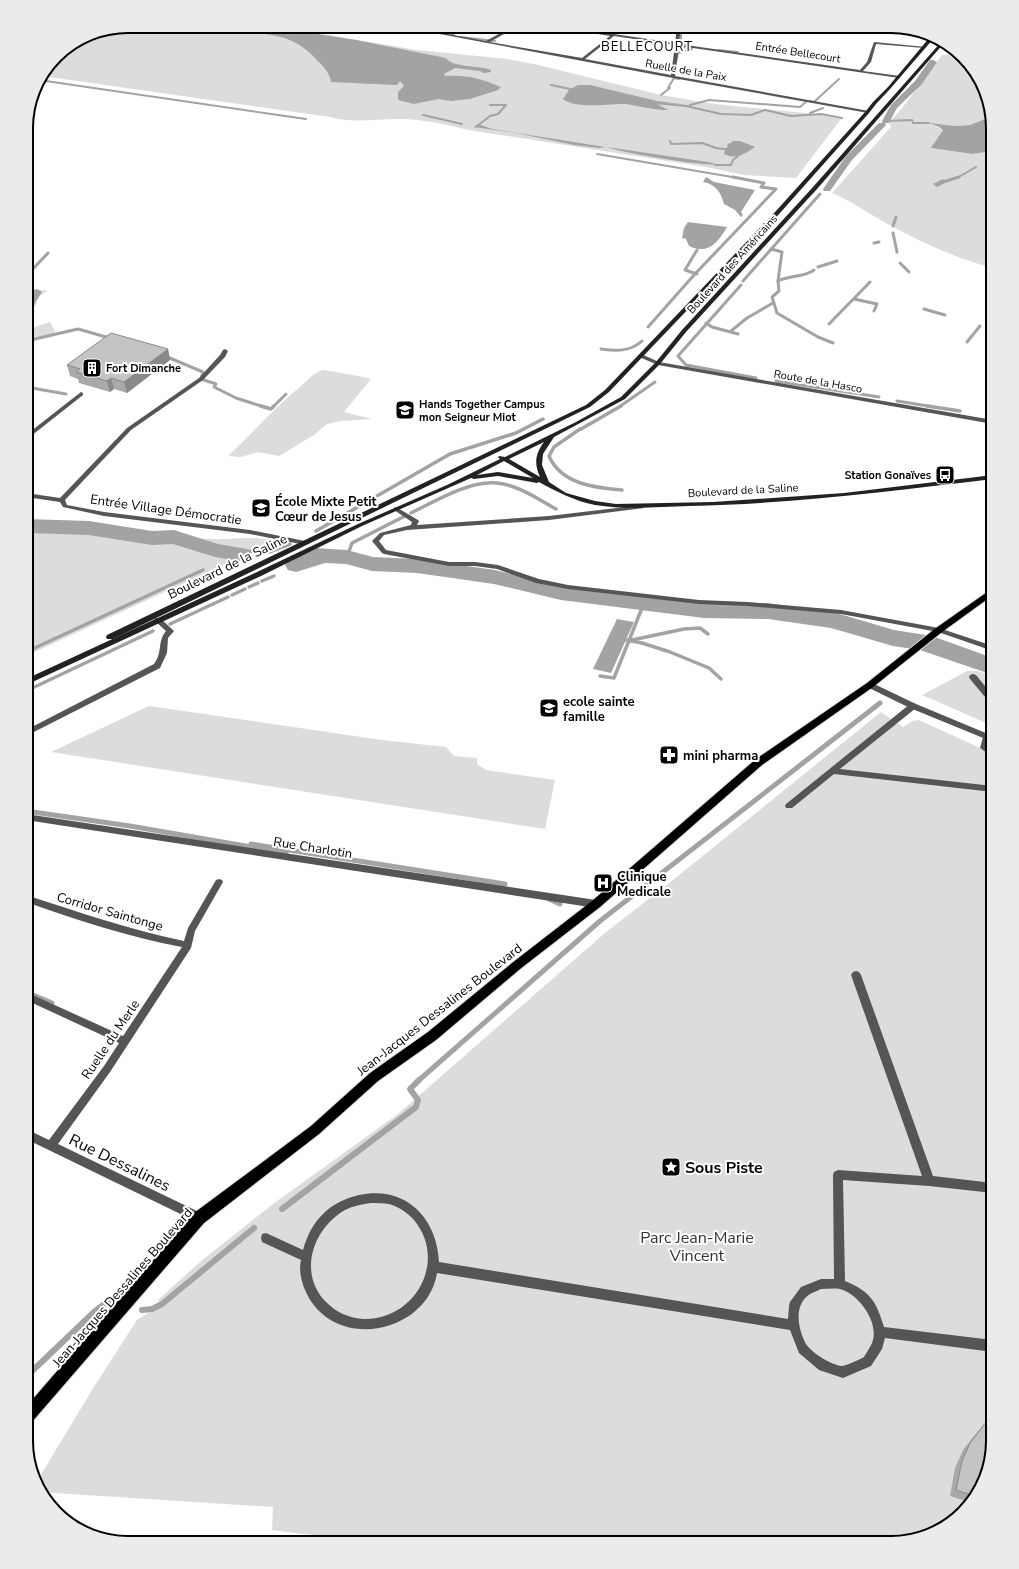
<svg xmlns="http://www.w3.org/2000/svg" width="1019" height="1569" font-family="'Nunito Sans',sans-serif">
<style>
.green{fill:#dcdcdc}
.water{fill:#a3a3a3}
.lines{fill:none;stroke-linecap:round;stroke-linejoin:round}
.stream-far4{stroke:#a3a3a3;stroke-width:2}
.stream-far3{stroke:#a3a3a3;stroke-width:3}
.stream-far2{stroke:#a3a3a3;stroke-width:3.5}
.stream-far1{stroke:#a3a3a3;stroke-width:5}
.stream{stroke:#a3a3a3;stroke-width:6}
.canal{fill:#a3a3a3;fill-rule:evenodd}
.river{fill:#a3a3a3;fill-rule:evenodd}
.primary-casing{stroke:#dbdbdb;stroke-width:2}
.pedestrian{fill:#555;fill-rule:evenodd}
.minor{fill:#555;fill-rule:evenodd}
.tertiary{fill:#555;fill-rule:evenodd}
.secondary{fill:#222;fill-rule:evenodd}
.primary{fill:#000;fill-rule:evenodd}
.wall{fill:#a9a9a9}
.shaded-wall{fill:#898989}
.building{fill:#c4c4c4;stroke:#898989}
.labels{text-anchor:middle;stroke-width:4;stroke-linejoin:round;paint-order:stroke}
.far-street-label{font-size:11px;fill:#000;stroke:#fff}
.far-poi-label{font-size:11px;font-weight:bold;fill:#000;stroke:#fff;text-anchor:start}
.far-quarter-label{font-size:13px;letter-spacing:1px;fill:#000;stroke:#fff}
.poi-label{font-size:13px;font-weight:bold;fill:#000;stroke:#fff;text-anchor:start}
.street-label{font-size:13px;fill:#000;stroke:#fff}
.near-street-label{font-size:16px;fill:#000;stroke:#fff}
.near-poi-label{font-size:16px;font-weight:bold;fill:#000;stroke:#fff;text-anchor:start}
.near-park-label{font-size:16px;fill:#333;stroke:#fff}
.rim{fill:none;stroke:#000;stroke-width:2}
</style>
<rect width="100%" height="100%" fill="#fff"/>
<g class="green">
<path d="M128 26H275L417 50 508 59 538 65 661 95 715 104 815 114 841 119 796 178 744 175 706 167 469 130C448 125 426 120 404 119 379 118 355 124 330 117L42 76 56 56 89 34Z"/>
<path d="M956 54 959 55 979 77 990 117 970 125 955 126 931 124 943 130 932 148 971 154 985 152 993 155V268C955 258 920 242 886 223 868 213 851 201 832 193L891 127 889 123 903 107 942 55Z"/>
<polygon points="26,288 48,291 39,296 36,301 37,303 26,319"/>
<polygon points="50,322 57,335 26,343 26,330"/>
<path d="M323 370 353 375 371 379 344 412 372 419 340 421 327 424 314 435 279 456 258 452 241 457 228 456C253 433 274 408 300 387 308 380 313 373 323 370Z"/>
<path d="M26 533C88 534 150 536 211 539 234 540 252 535 275 541L26 656Z"/>
<polygon points="967,671 978,671 993,676 993,726 922,695"/>
<polygon points="149,706 382,740 446,747 454,756 477,758 477,764 486,770 555,780 545,829 51,752"/>
<polygon points="881,712 903,727 912,721 919,720 980,748 993,757 993,1441 979,1492 942,1529 891,1543 374,1543 272,1530 273,1507 40,1492 37,1481 97,1382 137,1320 162,1304 158,1300 200,1262 273,1204 398,1114 605,933 673,880"/>
</g>
<g class="water">
<path d="M230 26H266L356 40 446 58C453 68 479 65 491 70V72L484 73 480 71 455 68 444 74 445 76C470 75 478 78 501 87L498 90 470 99 451 101 438 99 414 104 398 100V92L404 86 400 81 397 85 331 82C329 72 324 67 316 59 287 28 264 39 230 26Z"/>
<polygon points="311,26 366,26 347,34"/>
<path d="M578 85H590L657 101 688 105 663 103 657 104 668 110H663C651 109 639 106 626 104 609 103 577 110 563 99L569 90Z"/>
<polygon points="990,117 993,128 993,155 986,152 972,154 931,148 943,130 939,127 929,123 955,126 970,125"/>
<polygon points="478,124 492,129 605,147 599,148 574,145 516,133 474,127"/>
<path d="M733 141H740L755 147C745 154 736 160 724 154L725 149 728 146 727 144 731 143Z"/>
<path d="M607 147 708 162 720 165C698 164 675 161 653 157 637 154 622 152 607 147Z"/>
<path d="M706 177 714 182 755 190 741 212 743 215 741 217 735 210 724 204C721 192 715 184 703 182Z"/>
<path d="M688 222 727 227C718 243 708 255 689 246L686 239 682 238 684 228Z"/>
<polygon points="617,619 634,622 611,673 593,669"/>
</g>
<g class="lines">
<g class="stream-far4">
<polyline points="363,26 385,31 397,26"/>
<polyline points="421,26 443,32"/>
<polyline points="681,26 681,43 687,46"/>
<polyline points="890,27 914,32"/>
<polyline points="876,30 890,26"/>
<polyline points="443,31 454,35"/>
<polyline points="461,37 495,41"/>
<polyline points="718,50 738,52"/>
<polyline points="676,62 678,53 692,49 678,46"/>
<polyline points="39,80 306,119"/>
<polyline points="551,85 575,90"/>
<polyline points="661,95 670,88 668,88 674,78 679,79"/>
<polyline points="810,101 814,102 839,79"/>
<polyline points="655,103 686,106 721,114 751,115 765,110 791,116 821,114 842,118"/>
<polyline points="690,105 709,100 800,107 807,101"/>
<polyline points="810,113 823,108"/>
<polyline points="423,115 462,124"/>
<polyline points="880,125 886,121 912,120 913,123 929,123"/>
<polyline points="476,127 490,116 498,114 506,105 490,105"/>
<polyline points="670,141 671,144 702,143 716,148 725,149"/>
<polyline points="597,154 738,178"/>
<polyline points="715,165 731,165 733,160 738,156"/>
<polyline points="957,178 976,167"/>
</g>
<g class="stream-far3">
<polyline points="943,182 959,177"/>
<polyline points="893,226 896,217"/>
<polyline points="893,233 897,252"/>
<polyline points="874,243 879,242"/>
<polyline points="771,249 782,252 778,281 779,291 772,297 777,313 818,337 833,343"/>
<polyline points="697,250 685,270 697,274"/>
<polyline points="900,263 909,272"/>
<polyline points="818,267 837,261"/>
<polyline points="26,274 31,271 48,253"/>
<polyline points="743,281 820,194"/>
<path d="M778 281C790 275 803 278 814 270"/>
<polyline points="741,285 678,356 686,365 756,378"/>
<polyline points="854,299 877,304 874,311"/>
<polyline points="924,309 945,315"/>
<polyline points="706,323 712,327 738,334"/>
<polyline points="829,324 870,282"/>
<polyline points="648,327 694,275 776,189 761,187 764,183 733,177"/>
<polyline points="731,331 747,318 773,303"/>
<polyline points="26,341 78,329 113,339"/>
<polyline points="967,342 980,326"/>
<path d="M601 349C616 351 630 352 642 341"/>
<polyline points="165,356 203,372 201,379 216,384 214,387 236,398 264,407"/>
<polyline points="776,381 879,397"/>
<polyline points="26,387 66,394"/>
<polyline points="897,401 934,407"/>
<polyline points="273,407 286,394"/>
<polyline points="619,407 655,382"/>
</g>
<g class="stream-far2">
<polyline points="261,406 271,409 274,406"/>
<polyline points="927,406 960,411"/>
<path d="M580 429 554 447 549 456C561 484 595 488 622 490"/>
<polyline points="581,429 621,406"/>
<path d="M411 513C435 501 470 480 497 483 518 485 538 499 556 509"/>
<polyline points="316,531 450,454 516,433 543,419"/>
<polyline points="215,550 269,552 290,544"/>
<polyline points="347,557 352,543 405,516"/>
<polyline points="262,581 274,576"/>
<polyline points="249,587 258,583"/>
<polyline points="232,595 245,589"/>
<polyline points="170,624 228,597"/>
<polyline points="626,640 642,643 670,652 709,668 721,679"/>
<polyline points="632,640 684,629 700,628 708,634"/>
<polyline points="26,652 203,570"/>
<polyline points="600,676 614,678 642,608 639,602"/>
<polyline points="26,691 153,631"/>
</g>
<g class="stream-far1">
<polyline points="26,811 130,826 286,853"/>
<polyline points="251,844 505,884"/>
<polyline points="549,899 560,904"/>
<polyline points="26,992 52,1003"/>
<polyline points="418,1081 600,921 880,703"/>
</g>
<g class="stream">
<polyline points="282,1209 416,1107 418,1100 410,1089 419,1080"/>
<polyline points="142,1310 152,1309 162,1304 254,1228"/>
<polyline points="28,1375 94,1312 107,1302 120,1300"/>
</g>
<g class="canal">
<polygon points="930,60 933,60 937,62 922,84 897,108 889,123 883,123 882,121 891,105 915,81"/>
<polygon points="879,123 885,123 886,125 852,160 830,191 824,191 823,189 846,156"/>
<polygon points="943,179 947,182 937,187 933,184"/>
<path d="M37 289 42 292 30 311 26 312C26 303 26 292 37 289Z"/>
</g>
<g class="river">
<polygon points="26,519 89,521 152,531 174,530 218,544 247,549 250,554 247,559 239,561 215,557 173,544 152,545 89,535 26,533"/>
<polygon points="315,548 347,550 373,557 417,559 495,570 561,586 704,602 768,603 833,612 894,630 932,636 993,658 993,675 920,650 893,646 831,628 768,619 704,618 561,600 494,584 417,573 372,571 346,564 325,563 296,572 288,570 285,565 288,560 305,552 307,550"/>
</g>
<g class="primary-casing">
<polygon id="primary" points="993,588 993,595 942,632 873,687 762,765 600,907 520,969 436,1040 378,1081 319,1134 204,1223 31,1423 26,1425 26,1407 194,1213 311,1126 370,1073 428,1032 512,963 592,901 756,759 867,683 936,628"/>
</g>
<g class="pedestrian">
<polygon points="913,703 916,704 917,706 916,708 840,769 993,786 993,792 834,774 792,808 786,808 785,806 786,804 910,704"/>
<polygon points="987,734 991,737 988,747 993,750 993,757 980,748 983,737"/>
<path d="M856 971 859 972 861 975 933 1176 993 1183V1193L929 1186 843 1180 845 1281C871 1292 876 1301 884 1327L993 1340V1352L885 1338 882 1349 871 1366 843 1378 819 1370 799 1353 790 1330 437 1273C428 1331 341 1352 309 1298 303 1287 298 1273 301 1260L262 1242 261 1238 262 1234 266 1233 303 1250C307 1236 313 1223 324 1213 333 1204 346 1198 359 1195 405 1185 437 1217 439 1262L788 1319 789 1306 790 1302 801 1287 821 1279H834L833 1175 834 1172 838 1170 922 1176 851 975 853 972ZM371 1203C377 1203 383 1203 389 1204 399 1207 408 1213 414 1220 448 1261 415 1320 364 1319 349 1318 337 1313 326 1302 298 1274 312 1229 345 1210 353 1206 362 1204 371 1203ZM821 1289C827 1289 834 1288 840 1289 860 1294 883 1327 870 1347 868 1350 866 1354 864 1357 861 1359 845 1366 842 1366 831 1365 812 1353 806 1344 798 1329 793 1305 810 1294 813 1292 818 1291 821 1289Z"/>
</g>
<g class="minor">
<path d="M513 26H518L490 42 582 58 610 36 549 26H559L675 43 677 26H681L679 44 860 70 867 62 874 42 926 47 924 48 876 44 871 62 863 71 900 76 899 78 679 46 675 76 869 111V113H868L673 78 429 32 431 31 486 41ZM614 36 675 45 671 75 585 59Z"/>
<polygon points="938,46 950,46 952,48 937,48"/>
<polygon points="225,349 228,351 225,357 203,380 131,430 65,500 67,505 104,512 250,530 305,541 308,543 307,544 305,545 250,534 104,516 63,507 60,502 26,497 26,493 60,498 127,428 199,378 220,355 223,350"/>
<polygon points="641,354 659,362 993,420 993,424 658,365 639,357 639,355"/>
<polygon points="81,392 83,393 83,395 26,440 26,435"/>
<polygon points="642,505 644,506 644,508 549,520 407,530 384,535 379,541 386,550 449,562 475,562 498,565 539,579 568,585 699,600 748,602 841,610 939,628 993,646 993,651 938,632 841,614 748,606 699,604 568,589 536,583 497,569 475,566 449,566 384,554 382,553 372,541 380,533 411,525 412,522 394,510 393,509 396,507 418,520 419,521 417,525 549,516"/>
<path d="M156 618H160L174 631 168 638 167 653 160 668 26 736V730L154 664C163 652 157 642 166 631L156 622 154 620Z"/>
<polygon points="973,674 976,675 993,696 993,704 990,703 970,679 969,677 970,675"/>
<polygon points="26,814 596,900 599,902 600,904 599,906 596,908 26,820"/>
<path d="M219 879 222 880 223 882 195 931 191 948 110 1072 58 1144 203 1214 204 1218 203 1222 199 1223 26 1139V1129L49 1140 104 1066 119 1043 26 1000V992L123 1036 182 947C128 937 77 920 26 902V895C79 912 130 930 184 941L188 928 216 880Z"/>
</g>
<g class="tertiary">
<polygon points="870,682 916,704 993,736 993,742 910,708 867,687 866,685"/>
<polygon points="26,1392 41,1402 43,1406 41,1410 37,1412 26,1405"/>
</g>
<g class="secondary">
<polygon points="930,37 934,38 890,89 876,104 869,113 780,213 609,392 590,407 113,639 107,639 106,637 107,635 586,405 605,390 776,211 866,111 873,102 888,87"/>
<path d="M942 41 945 42 817 189 686 332 660 364 625 399 554 437 543 454 542 465 549 482 566 493 595 501 616 504 713 502 844 493 993 475V479C892 491 791 504 689 506 658 507 626 510 595 505 575 501 557 492 539 482L537 483 498 476 474 479 471 478 362 526 261 576 26 685V679L257 572 358 524 447 485 500 459 498 457 499 456 505 457 576 422 621 397 656 362 682 330 813 187ZM544 442C535 454 534 464 540 477L509 459ZM504 461 533 478 498 472 477 475Z"/>
</g>
<use href="#primary" class="primary"/>
</g>
<g class="wall">
<polygon points="168,349 170,360 127,393 114,389 110,392 79,383 78,379 70,376 67,365"/>
<polygon points="993,1395 993,1407 991,1397"/>
<polygon points="987,1421 979,1492 969,1502 950,1496 955,1468 963,1450 974,1436"/>
</g>
<g class="shaded-wall">
<polygon points="168,349 170,360 127,393 124,382"/>
<polygon points="111,378 114,389 110,392 107,381"/>
</g>
<g class="building">
<polygon points="111,333 168,349 124,382 111,378 107,381 76,372 80,369 67,365"/>
<polygon points="993,1417 993,1441 979,1492 975,1496 956,1490 962,1461 970,1443 987,1421"/>
</g>
<defs>
<g id="building-square" transform="scale(1)"><rect x="-9" y="-9" width="18" height="18" rx="4" fill="#000" stroke="#fff"/><path d="M-4-6H4V6H1V3H-1V6H-4ZM-2.5-4.3h1.7v1.8h-1.7ZM.8-4.3h1.7v1.8H.8ZM-2.5-1h1.7V.8h-1.7ZM.8-1h1.7V.8H.8Z" fill="#fff"/></g>
<g id="school-square" transform="scale(1)"><rect x="-9" y="-9" width="18" height="18" rx="4" fill="#000" stroke="#fff"/><path d="M0-5L7-2L0 1L-7-2ZM-4 1L0 2.5L4 1V4Q0 6-4 4Z" fill="#fff"/></g>
<g id="bus-square" transform="scale(1)"><rect x="-9" y="-9" width="18" height="18" rx="4" fill="#000" stroke="#fff"/><path d="M-5-6H5V4H4V6H2V4H-2V6H-4V4H-5ZM-3.5-4V0h7V-4ZM-3.5 1.2v1.5H-2V1.2ZM2 1.2v1.5H3.5V1.2Z" fill="#fff"/></g>
<g id="pharmacy-square" transform="scale(1)"><rect x="-9" y="-9" width="18" height="18" rx="4" fill="#000" stroke="#fff"/><path d="M-2-6h4v4h4v4h-4v4h-4v-4h-4v-4h4Z" fill="#fff"/></g>
<g id="hospital-square" transform="scale(1)"><rect x="-9" y="-9" width="18" height="18" rx="4" fill="#000" stroke="#fff"/><path d="M-5-5h3v3.5h4V-5h3V5h-3V1.5h-4V5h-3Z" fill="#fff"/></g>
<g id="sight-square" transform="scale(1)"><rect x="-9" y="-9" width="18" height="18" rx="4" fill="#000" stroke="#fff"/><path d="M0-6L1.8-2.2L6-1.7L2.9 1.2L3.7 5.4L0 3.3L-3.7 5.4L-2.9 1.2L-6-1.7L-1.8-2.2Z" fill="#fff"/></g>
</defs>
<g fill-rule="evenodd">
<use href="#building-square" x="92" y="368"/>
<use href="#school-square" x="405" y="410"/>
<use href="#bus-square" x="945" y="475"/>
<use href="#school-square" x="261" y="508"/>
<use href="#school-square" x="549" y="708"/>
<use href="#pharmacy-square" x="669" y="755"/>
<use href="#hospital-square" x="603" y="883"/>
<use href="#sight-square" x="671" y="1167"/>
</g>
<g class="labels">
<g class="far-street-label">
<text transform="translate(798 52) rotate(9)" y="4">Entrée Bellecourt</text>
<text transform="translate(686 70) rotate(10)" y="4">Ruelle de la Paix</text>
<text transform="translate(732 264) rotate(-48)" y="4">Boulevard des Américains</text>
<text transform="translate(818 381) rotate(10)" y="4">Route de la Hasco</text>
<text transform="translate(743 490) rotate(-3)" y="4">Boulevard de la Saline</text>
</g>
<g class="far-poi-label">
<text x="106" y="372">Fort Dimanche</text>
<text x="419" y="408">Hands Together Campus<tspan x="419" dy="13">mon Seigneur Miot</tspan></text>
<text x="931" y="479" text-anchor="end">Station Gonaïves</text>
</g>
<g class="far-quarter-label">
<text x="647" y="51">BELLECOURT</text>
</g>
<g class="poi-label">
<text x="275" y="506">École Mixte Petit<tspan x="275" dy="15">Cœur de Jesus</tspan></text>
<text x="563" y="706">ecole sainte<tspan x="563" dy="15">famille</tspan></text>
<text x="683" y="760">mini pharma</text>
<text x="617" y="881">Clinique<tspan x="617" dy="15">Medicale</tspan></text>
</g>
<g class="street-label">
<text transform="translate(166 509) rotate(8)" y="5">Entrée Village Démocratie</text>
<text transform="translate(227 566) rotate(-26)" y="5">Boulevard de la Saline</text>
<text transform="translate(313 847) rotate(9)" y="5">Rue Charlotin</text>
<text transform="translate(110 911) rotate(16)" y="5">Corridor Saintonge</text>
<text transform="translate(439 1009) rotate(-38)" y="5">Jean-Jacques Dessalines Boulevard</text>
<text transform="translate(110 1039) rotate(-56)" y="5">Ruelle du Merle</text>
<text transform="translate(122 1287) rotate(-49)" y="5">Jean-Jacques Dessalines Boulevard</text>
</g>
<g class="near-street-label">
<text transform="translate(120 1162) rotate(26)" y="6">Rue Dessalines</text>
</g>
<g class="near-poi-label">
<text x="685" y="1173">Sous Piste</text>
</g>
<g class="near-park-label">
<text x="697" y="1243">Parc Jean-Marie<tspan x="697" dy="18">Vincent</tspan></text>
</g>
</g>
<path d="M0 0H1019V1569H0ZM128 33H891A95 95 0 0 1 986 128V1441A95 95 0 0 1 891 1536H128A95 95 0 0 1 33 1441V128A95 95 0 0 1 128 33Z" fill="#ebebeb" fill-rule="evenodd"/>
<path class="rim" d="M128 33H891A95 95 0 0 1 986 128V1441A95 95 0 0 1 891 1536H128A95 95 0 0 1 33 1441V128A95 95 0 0 1 128 33Z"/>
</svg>
